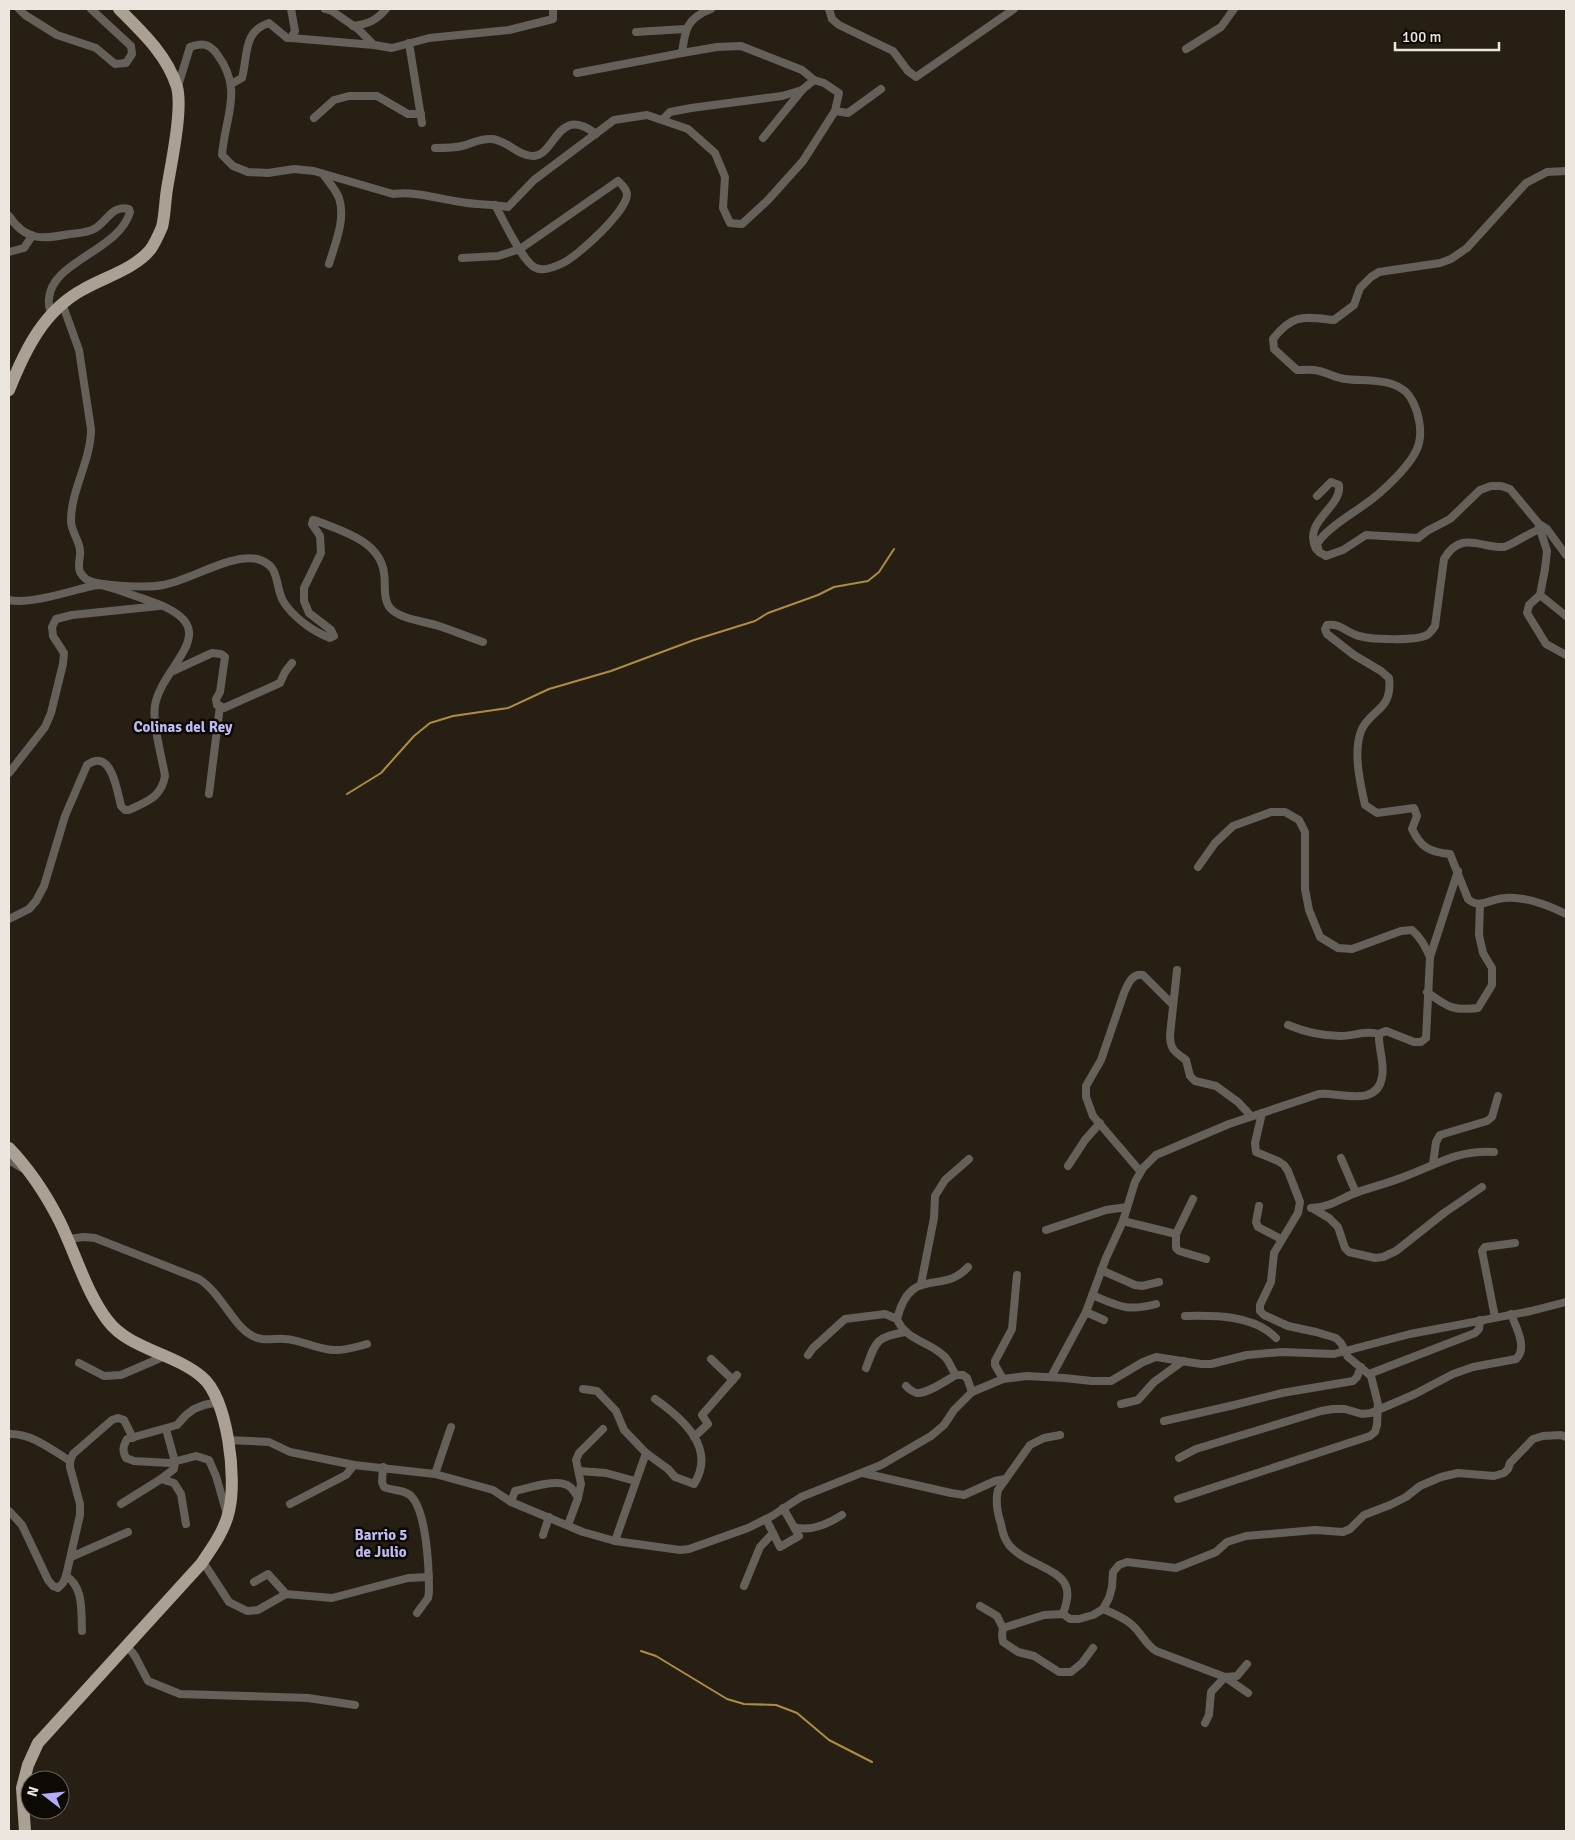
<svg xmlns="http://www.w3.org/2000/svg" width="1575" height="1840" font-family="Signika,sans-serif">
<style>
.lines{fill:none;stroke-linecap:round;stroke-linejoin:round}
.stream{stroke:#ae8c44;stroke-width:2}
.street{stroke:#65605a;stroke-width:8}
.primary{stroke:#aaa093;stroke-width:12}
.labels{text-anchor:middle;stroke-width:5;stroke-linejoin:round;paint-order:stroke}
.neighbourhood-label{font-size:15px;font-weight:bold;fill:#bebaf3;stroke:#0d0a05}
</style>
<rect width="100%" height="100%" fill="#271f13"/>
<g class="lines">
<g class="stream">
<polyline points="347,794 381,773 414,736 430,723 453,716 508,708 549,689 611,671 694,640 755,621 768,613 818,595 834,587 868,581 879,572 894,549"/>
<polyline points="641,1651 656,1656 727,1699 744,1704 776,1705 797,1713 829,1740 872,1762"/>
</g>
<g class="street">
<polyline points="19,9 25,15 57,35 96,48 115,64 126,63 132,54 131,46 91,9"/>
<polyline points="325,9 332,11 358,29 374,45 392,48 429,38 509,30 553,19 553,9"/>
<path d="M711 9C687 18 685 29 682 53L717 47 741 46 802 70 814 80"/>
<polyline points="829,9 832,19 839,25 893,51 908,71 916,77 1014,9"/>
<path d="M353 26C368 24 376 21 386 9"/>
<polyline points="636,32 685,29"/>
<polyline points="291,38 374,45"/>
<polyline points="409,43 422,123"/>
<polyline points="1186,49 1221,27 1234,9"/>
<polyline points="577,73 682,53"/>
<path d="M231 84 242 78C248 55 243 31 269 23L287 38H291L295 31 291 9"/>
<path d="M178 86 190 47C202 43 209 43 217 54 244 90 225 116 222 155L233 166 248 172 268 173 294 169 314 171 393 194C416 191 439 199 461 202 477 205 492 204 508 207L534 180 614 120 647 115 688 129 715 153 725 177 723 208 730 223 742 224 768 200 803 161 835 111 839 93 824 83 814 80 802 90 782 96 691 108 670 112 662 120"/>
<polyline points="835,111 848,113 881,89"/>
<polyline points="314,118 334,100 349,96 377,96 408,114 421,114"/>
<polyline points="763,138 802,90"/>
<path d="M435 148C444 148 454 148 462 146 473 143 480 138 492 139 507 140 519 157 534 156 556 154 558 104 596 134"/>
<path d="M1566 171 1547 172 1526 183 1467 248 1451 259 1440 263 1379 272 1371 277 1360 288 1354 305 1334 320C1305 317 1293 313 1273 339L1274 349 1297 370C1304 370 1312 369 1319 371 1328 373 1336 378 1345 379 1368 382 1401 376 1413 402 1419 414 1422 431 1419 443 1414 464 1380 494 1364 505 1350 515 1325 530 1317 544L1319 552 1326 556 1343 550 1366 535 1418 538 1427 531 1450 519 1480 490 1491 486H1501L1510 489 1539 524 1547 529 1566 555"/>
<path d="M323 174C328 181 336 190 339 198 346 219 335 244 329 264"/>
<path d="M9 216C26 242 44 239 70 234 77 233 87 233 94 229 106 223 112 204 129 209L130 212C119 251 51 261 49 299 48 304 50 310 51 314"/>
<polyline points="9,252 24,248 32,236"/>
<path d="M462 258 498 256 520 249 618 181C622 185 626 188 627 194 628 210 578 256 563 263 555 267 542 272 534 267 521 259 503 219 495 205"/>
<path d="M62 303 79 350 91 429C91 461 71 489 71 521 71 531 79 540 80 550 81 557 77 565 80 572 82 575 85 579 88 580 98 586 149 588 163 585 189 581 231 553 257 559 281 565 274 584 283 601 293 617 312 631 330 638L334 636 331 630 309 613 304 601V588L321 553 320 536 312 524 313 520 317 521C342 531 380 541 384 573 386 584 382 601 392 610 404 620 424 621 439 626 454 631 468 637 483 642"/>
<polyline points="1539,526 1547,551 1545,569 1540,595 1529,605 1527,613 1546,644 1566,655"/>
<path d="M1540 529C1531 532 1510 546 1504 547 1480 548 1461 530 1444 559L1435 626C1433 629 1430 633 1427 635 1417 641 1368 640 1356 635 1345 631 1339 623 1327 625L1325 629 1327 634 1354 655 1381 671 1389 678C1393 711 1370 709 1361 731 1353 753 1360 782 1365 805L1377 813 1414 808 1417 816 1412 829C1421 848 1430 852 1450 854L1468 899C1479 910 1492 898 1505 898 1526 896 1548 905 1566 914"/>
<path d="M1316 549C1302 521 1342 508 1339 485L1331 482 1317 496"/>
<polyline points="1540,595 1566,616"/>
<path d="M9 600C28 604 61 594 80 589 86 588 93 585 99 585 108 585 139 598 150 601 230 628 164 661 155 705 152 723 162 757 165 776 161 798 147 801 129 810H125L121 806C117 790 111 747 87 765L65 816 44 886 36 901 29 909 9 919"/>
<polyline points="173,671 212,653 221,654 225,657 220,692 216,699 217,705 224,708 280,683 285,672 292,663"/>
<polyline points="9,773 45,727 51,713 63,664 64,653 53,636 52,627 56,619 72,615 159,606"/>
<polyline points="209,794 220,706"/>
<path d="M1198 867 1215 843 1233 826 1271 812H1285L1299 820 1305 832V889L1309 910 1320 937 1338 948 1352 949 1401 931 1412 930C1421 938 1425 946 1430 957"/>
<path d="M1177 970 1170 1035C1170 1050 1175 1052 1186 1060L1190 1076 1195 1081 1216 1086 1238 1102 1251 1116"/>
<path d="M1427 992C1448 1007 1452 1011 1478 1008L1492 985V968L1483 953 1479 935 1480 904"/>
<path d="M1288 1025C1305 1032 1321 1036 1341 1036 1353 1036 1367 1030 1379 1034"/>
<polyline points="1341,1158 1356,1193"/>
<polyline points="9,1160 22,1168"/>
<polyline points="1433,1164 1436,1142 1440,1135 1487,1121 1492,1117 1498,1096"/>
<polyline points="1068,1166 1085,1140 1100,1123"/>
<path d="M1140 1171 1093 1116 1086 1097V1086L1101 1060 1124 993C1128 984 1132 973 1143 975L1173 1005"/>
<polyline points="1193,1199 1176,1234 1176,1248 1179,1251 1206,1259"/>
<polyline points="1259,1206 1256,1222 1258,1227 1281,1239"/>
<path d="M1311 1208C1328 1208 1340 1199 1355 1193 1372 1187 1389 1183 1406 1176 1438 1164 1457 1150 1494 1152"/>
<polyline points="1312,1208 1329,1218 1338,1227 1345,1248 1349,1252 1375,1258 1383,1257 1396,1251 1444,1213 1482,1187"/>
<polyline points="1123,1221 1176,1234"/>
<polyline points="1046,1230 1106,1210 1127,1207"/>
<path d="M68 1239 84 1237 95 1238 199 1279C221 1293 232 1324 251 1335 261 1342 273 1338 285 1339 302 1340 316 1349 333 1350 344 1351 356 1347 367 1344"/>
<path d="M968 1267C942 1296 911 1264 897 1319 906 1341 932 1342 946 1358 950 1363 952 1370 956 1375H963L967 1378 972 1392"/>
<polyline points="1101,1270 1135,1285 1142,1286 1159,1282"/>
<polyline points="921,1284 934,1218 935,1196 945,1180 969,1159"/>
<path d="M1092 1295C1119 1306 1127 1312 1156 1304"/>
<polyline points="1086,1312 1104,1320"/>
<path d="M1185 1316C1214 1315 1254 1315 1276 1338"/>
<polyline points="1495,1317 1482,1251 1485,1247 1515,1243"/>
<polyline points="808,1355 813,1348 845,1319 885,1314 897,1319"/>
<polyline points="711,1359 733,1380"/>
<polyline points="79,1363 104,1376 121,1375 165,1356"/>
<path d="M866 1368C876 1341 876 1337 905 1332"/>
<polyline points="1369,1374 1475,1333 1479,1329 1480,1320"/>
<path d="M1051 1377 1086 1312 1106 1258 1123 1221 1135 1182 1143 1168 1156 1155 1229 1124 1319 1094C1340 1092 1377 1108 1382 1077 1385 1063 1378 1048 1379 1034L1386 1031 1414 1042H1421L1426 1038 1430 957 1458 871"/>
<polyline points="1003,1379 995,1365 995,1361 1012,1329 1017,1275"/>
<path d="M906 1386C909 1389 912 1392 917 1393 927 1394 947 1380 956 1375"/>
<path d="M583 1389 597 1391 616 1411 624 1430 646 1453 668 1469 675 1477 694 1484C717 1448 682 1418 655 1399"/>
<path d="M218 1402 204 1405 194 1409 186 1415 177 1425 127 1439C123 1447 122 1450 126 1458L134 1461 169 1463 196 1456 209 1460 216 1476 226 1511"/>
<polyline points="1121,1404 1138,1400 1154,1382 1183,1361"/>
<polyline points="1164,1421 1230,1406 1282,1393 1353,1381 1357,1377 1361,1367"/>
<path d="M9 1434C31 1433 51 1449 70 1461"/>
<path d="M1060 1435 1044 1438 1030 1445 998 1490C995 1502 997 1512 1001 1524 1002 1530 1004 1537 1007 1542 1018 1561 1058 1568 1065 1584 1070 1593 1066 1605 1063 1614"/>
<polyline points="694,1437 708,1424 702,1415 737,1375"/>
<polyline points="228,1440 269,1442 290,1452 354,1465 435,1474 493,1490 511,1502 583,1532 615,1541 680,1550 689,1549 748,1528 772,1516 801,1497 881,1465 931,1436 944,1425 954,1410 972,1392 1003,1379 1027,1376 1064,1378 1092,1381 1111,1381 1143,1362 1156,1357 1201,1364 1211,1364 1247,1355 1282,1352 1334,1354 1410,1334 1531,1311 1566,1302"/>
<path d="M1179 1458 1196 1449 1321 1411 1333 1409H1345L1362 1414 1371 1413 1415 1394 1453 1374 1473 1367 1516 1359C1528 1348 1516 1327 1511 1314"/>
<path d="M383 1467 382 1482 384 1487C392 1491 402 1489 410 1495 427 1510 429 1570 429 1592L428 1598 417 1613"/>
<polyline points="579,1471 606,1473 635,1481"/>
<polyline points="863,1473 951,1493 964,1495 995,1481 1005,1479"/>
<polyline points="435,1474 451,1427"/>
<polyline points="161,1479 174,1483 181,1494 186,1524"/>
<polyline points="1178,1499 1370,1436 1375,1432 1377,1425 1378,1404 1371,1376 1348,1357 1341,1343 1336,1338 1316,1332 1288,1326 1264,1315 1260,1311 1260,1305 1271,1282 1274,1253 1298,1213 1300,1202 1288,1171 1284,1165 1278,1161 1256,1152 1255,1143 1262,1113"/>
<path d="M511 1502 515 1491C528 1488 552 1480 564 1484 571 1485 575 1492 578 1498"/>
<polyline points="121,1504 161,1479 174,1469 175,1462 166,1429"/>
<polyline points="290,1504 346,1475 354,1465"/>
<path d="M783 1508 794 1527C811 1532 828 1524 842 1515"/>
<polyline points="9,1511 22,1525 48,1580 53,1586 58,1588 63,1583 66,1576 80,1515 80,1504 70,1467 70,1461 73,1454 112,1420 118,1418 124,1420 133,1438"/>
<polyline points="766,1519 780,1547 799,1536 794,1527"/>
<polyline points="568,1525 578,1498 581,1484 576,1460 579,1453 603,1429"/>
<polyline points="543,1535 549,1517"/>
<polyline points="615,1541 646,1453"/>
<polyline points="71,1557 128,1532"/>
<polyline points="203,1562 229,1602 247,1611 258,1610 286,1594 332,1598 408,1578 429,1577"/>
<path d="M66 1576C84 1587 81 1611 82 1631"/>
<polyline points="254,1582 268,1574 286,1594"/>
<polyline points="744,1586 760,1547 773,1533"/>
<polyline points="980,1606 997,1616 1003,1628 1044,1615 1063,1614 1070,1619 1079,1619 1093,1615 1103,1609 1109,1598 1112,1587 1113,1572 1119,1565 1127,1562 1176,1568 1216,1552 1227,1542 1246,1536 1315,1530 1343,1532 1350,1529 1364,1515 1390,1505 1406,1497 1420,1486 1441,1477 1458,1473 1494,1476 1504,1473 1508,1469 1510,1463 1533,1439 1543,1436 1561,1435 1566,1437"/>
<path d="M1103 1609C1113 1613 1123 1617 1131 1624 1141 1632 1145 1644 1156 1651L1225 1677 1248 1693"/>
<polyline points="1003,1628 1002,1635 1003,1642 1018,1652 1034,1656 1059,1672 1071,1672 1082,1663 1093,1648"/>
<polyline points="127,1646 135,1656 148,1681 180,1694 308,1698 355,1705"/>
<polyline points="1205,1723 1209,1715 1211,1692 1225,1677 1237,1676 1247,1664"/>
</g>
<g class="primary">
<path d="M9 390C25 350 44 310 84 289 105 277 134 269 150 250 154 245 159 234 162 227 165 215 165 201 167 189 171 164 183 110 177 87 167 55 142 32 119 9"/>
<path d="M9 1148C29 1169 47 1196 60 1222 76 1255 86 1292 108 1321 129 1349 176 1354 202 1377 228 1399 237 1479 229 1511 225 1530 212 1548 201 1564L38 1743 28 1765 22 1788 25 1831"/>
</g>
</g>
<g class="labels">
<g class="neighbourhood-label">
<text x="183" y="732">Colinas del Rey</text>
<text x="381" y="1540">Barrio 5<tspan x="381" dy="17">de Julio</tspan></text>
</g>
</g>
<rect width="1575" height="1840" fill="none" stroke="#ece6de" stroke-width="20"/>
<g transform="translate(45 1795) rotate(286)"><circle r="24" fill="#0d0a05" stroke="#66625c"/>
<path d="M0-4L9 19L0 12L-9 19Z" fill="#b3adf9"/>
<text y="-8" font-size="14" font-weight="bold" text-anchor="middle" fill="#ece6de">N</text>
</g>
<path d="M1395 42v8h104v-8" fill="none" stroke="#ece6de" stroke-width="2.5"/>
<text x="1402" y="42" font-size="15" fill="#ece6de" stroke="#0d0a05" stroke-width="4" paint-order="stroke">100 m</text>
</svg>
